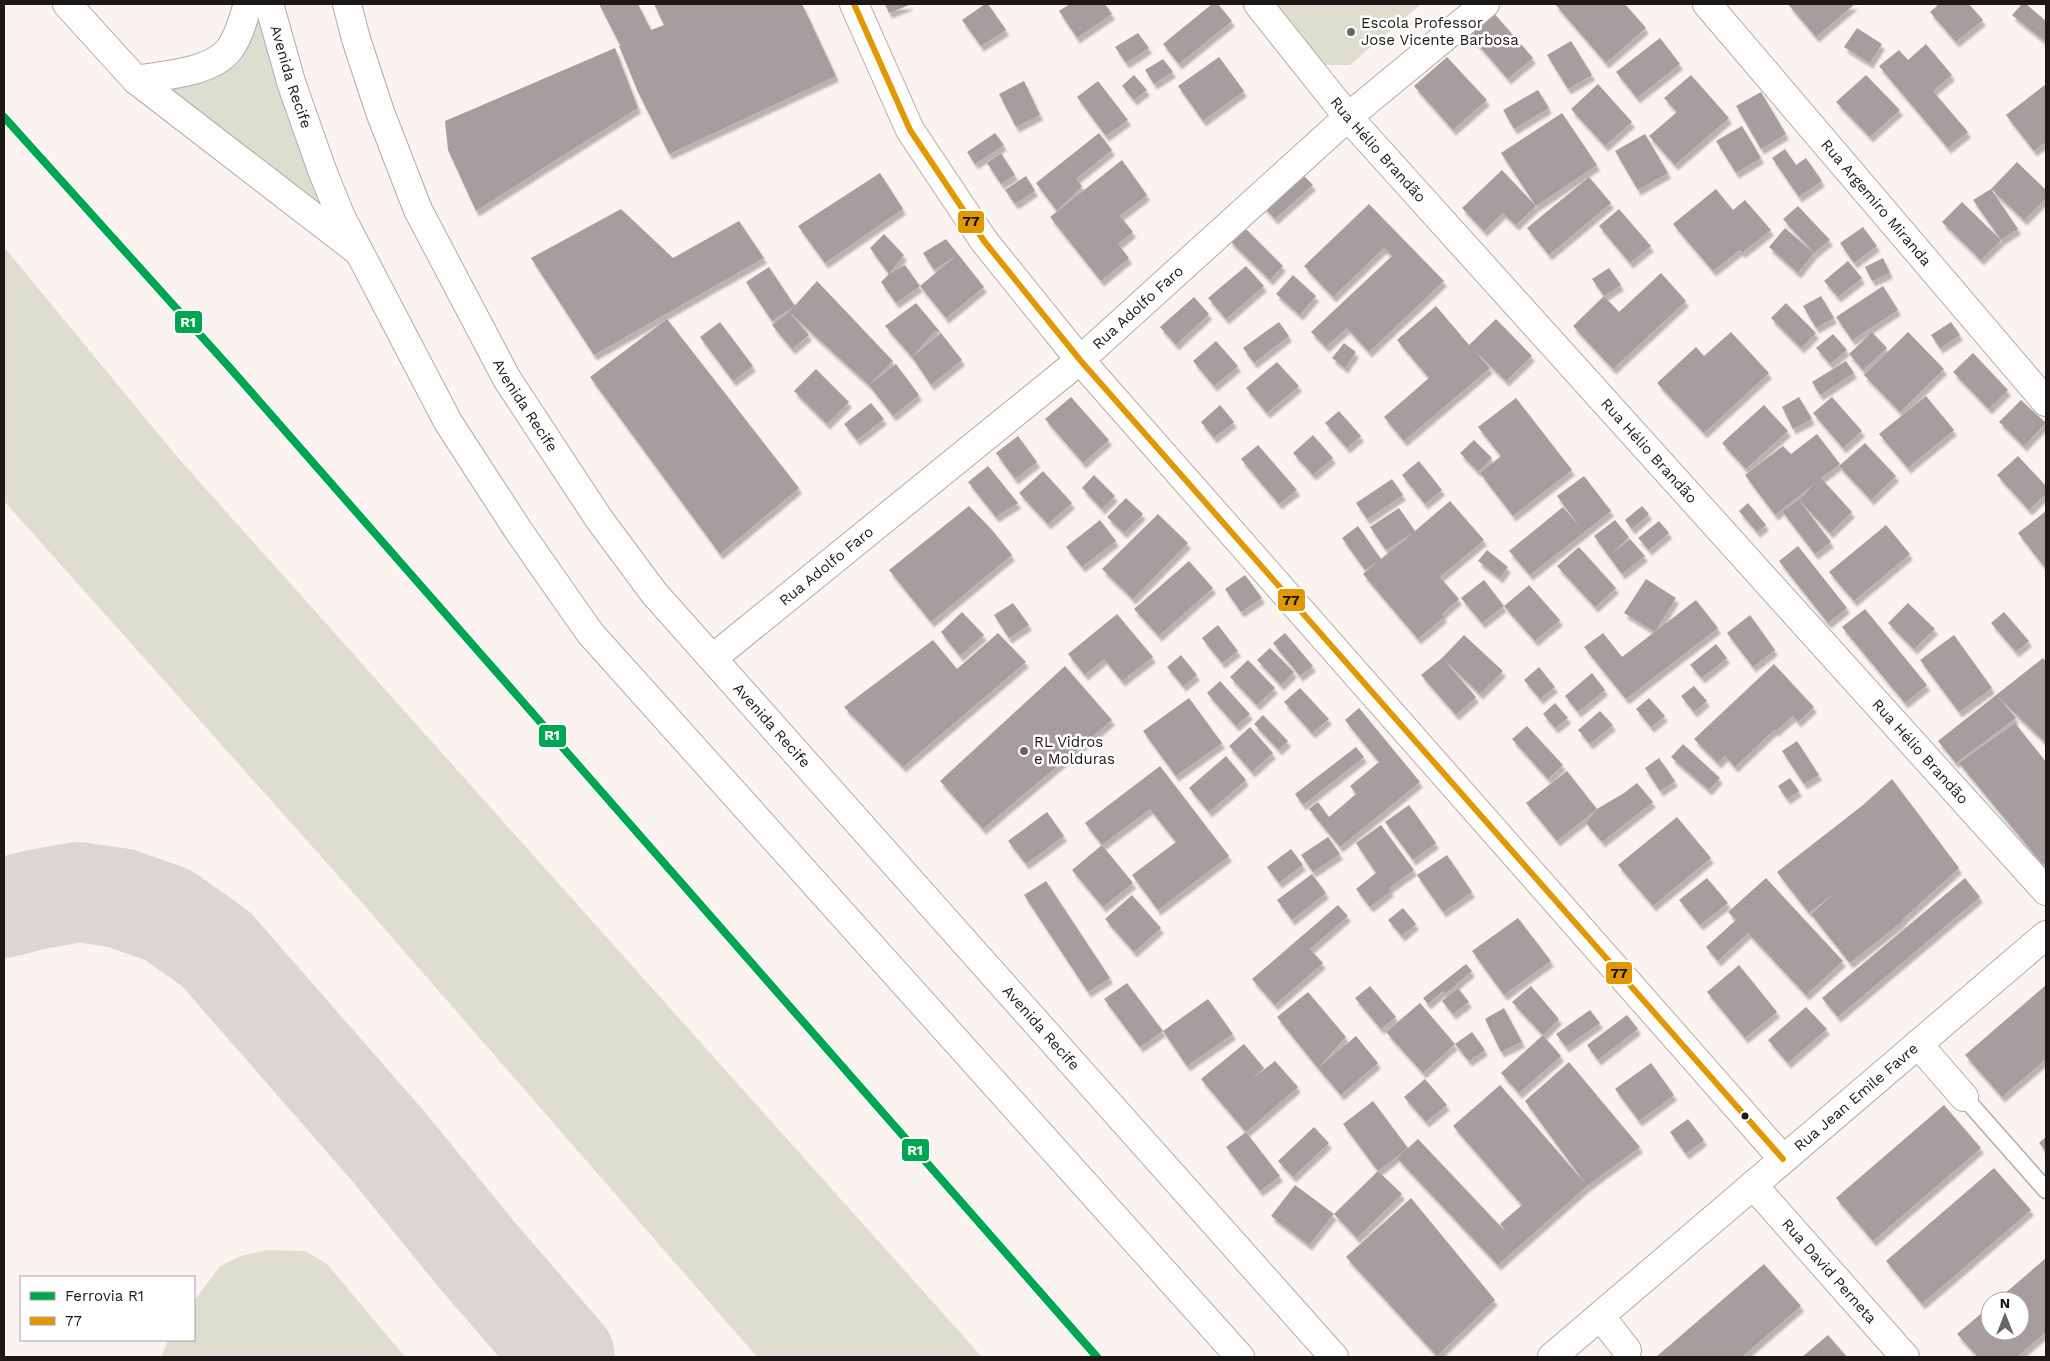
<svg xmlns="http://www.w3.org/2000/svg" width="2050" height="1361" font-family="'Work Sans',sans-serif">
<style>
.green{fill:#deded0}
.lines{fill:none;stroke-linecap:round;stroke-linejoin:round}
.taxiway{stroke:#dad6d4;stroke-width:100}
.building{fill:#a79d9f;filter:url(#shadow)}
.lane-casing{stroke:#b2aca9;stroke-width:19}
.street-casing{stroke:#b2aca9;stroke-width:30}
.secondary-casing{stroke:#b2aca9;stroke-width:30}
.primary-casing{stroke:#b2aca9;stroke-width:30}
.lane{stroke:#fefdfd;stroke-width:16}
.street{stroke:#fefdfd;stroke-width:28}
.secondary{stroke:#fefdfd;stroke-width:28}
.primary{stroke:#fefdfd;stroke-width:28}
.bus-1-casing{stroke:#fff;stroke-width:10}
.bus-1{stroke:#e19802;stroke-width:6}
.rail-1-casing{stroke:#fff;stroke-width:11}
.rail-1{stroke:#00a651;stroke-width:8}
.poi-dot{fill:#6b6562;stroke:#fff;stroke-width:2}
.bus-dot{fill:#1d1815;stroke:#fff;stroke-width:2}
.labels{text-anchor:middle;stroke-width:5;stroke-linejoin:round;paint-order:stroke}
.poi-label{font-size:15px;fill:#1d1815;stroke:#fff;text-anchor:start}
.street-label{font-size:15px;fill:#1d1815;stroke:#fff}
.line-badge{stroke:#fff;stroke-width:2}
.badge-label{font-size:14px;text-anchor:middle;font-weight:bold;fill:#fff}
.pale-badge-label{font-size:14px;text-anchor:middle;font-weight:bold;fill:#111}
</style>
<defs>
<filter id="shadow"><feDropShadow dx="3" dy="5.5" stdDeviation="1" flood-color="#0004"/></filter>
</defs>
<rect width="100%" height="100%" fill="#fbf3f0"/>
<g class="green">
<polygon points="1267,4 1421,4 1350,65 1324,65 1307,55"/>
<polygon points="255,10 289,118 333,219 155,84 203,79"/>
<polygon points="4,247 179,459 982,1357 757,1357 343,881 4,501"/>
<polygon points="267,1250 305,1251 327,1264 405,1357 161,1357 168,1340 194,1340 194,1301 220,1266 241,1256"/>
</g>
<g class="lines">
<polyline class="taxiway" points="4,908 34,900 78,892 120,898 168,915 216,949 388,1146 477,1255 565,1357"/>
</g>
<g class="building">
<polygon points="599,4 638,4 651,30 664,25 654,4 802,4 836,76 669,154 638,92 619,46 627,42 620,45"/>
<polygon points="885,4 912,4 889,13"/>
<polygon points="985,4 988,4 1006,30 981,46 962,20"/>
<polygon points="1070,4 1105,4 1112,14 1077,38 1059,11"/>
<polygon points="1212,4 1218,4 1232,21 1179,64 1163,44"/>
<polygon points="1555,4 1625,4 1646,28 1606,63"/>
<polygon points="1788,4 1855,4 1816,37"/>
<polygon points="1939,4 1969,4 1983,20 1956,42 1930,12"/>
<polygon points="2022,4 2026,4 2046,21 2046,42 2012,15"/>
<polygon points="1492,11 1533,58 1508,79 1468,33"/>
<polygon points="1857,28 1882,44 1870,63 1844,47"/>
<polygon points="1138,33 1149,48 1126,63 1115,47"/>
<polygon points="1660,38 1680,64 1637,98 1616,72"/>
<polygon points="1571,41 1592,75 1568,89 1547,55"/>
<polygon points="1926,44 1952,75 1933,91 1968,132 1948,148 1879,66 1899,50 1908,60"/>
<polygon points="615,48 638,108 476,211 448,150 445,121"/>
<polygon points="1219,57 1244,91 1203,121 1178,86"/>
<polygon points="1447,57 1487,100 1453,130 1414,86"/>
<polygon points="1163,59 1173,72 1154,84 1145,70"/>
<polygon points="1134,75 1147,90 1134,100 1122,86"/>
<polygon points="1691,75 1729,118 1675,165 1649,136 1677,112 1664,98"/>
<polygon points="1866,75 1900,110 1870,137 1836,102"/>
<polygon points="1024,81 1040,115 1016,127 999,94"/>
<polygon points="1098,81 1128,120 1106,136 1077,97"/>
<polygon points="1598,84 1632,122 1605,146 1571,109"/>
<polygon points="2046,84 2046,142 2034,151 2006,115"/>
<polygon points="1538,90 1549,108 1514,129 1503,110"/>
<polygon points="1761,92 1786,134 1761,149 1736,106"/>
<polygon points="1562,113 1597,165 1536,206 1501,153"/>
<polygon points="1742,126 1761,158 1736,173 1716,141"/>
<polygon points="995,133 1004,145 975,164 967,152"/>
<polygon points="1099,133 1112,150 1076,179 1082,186 1057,211 1036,183"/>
<polygon points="1645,134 1668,173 1638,190 1615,151"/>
<polygon points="1785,149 1796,165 1806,158 1822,181 1799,197 1772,158"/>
<polygon points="1001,153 1015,175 1001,184 987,163"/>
<polygon points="1122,160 1147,195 1120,216 1133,232 1118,244 1129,258 1101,281 1050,217"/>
<polygon points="2017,162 2046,190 2046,198 2024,220 1991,189 2018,229 2001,240 1981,260 1942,222 1962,202 2001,240 1973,200 1991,189"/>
<polygon points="1502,170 1536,206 1516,225 1503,213 1484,231 1462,208"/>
<polygon points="1299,171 1313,185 1275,219 1262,205"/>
<polygon points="880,173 903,209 825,263 798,226"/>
<polygon points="1026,176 1035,191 1015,204 1005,190"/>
<polygon points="1589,177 1611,203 1549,255 1527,228"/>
<polygon points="1716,189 1733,210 1745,200 1771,230 1742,253 1740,250 1713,271 1673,224"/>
<polygon points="1369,204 1444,281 1369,352 1347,328 1326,347 1311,332 1392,256 1384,248 1333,297 1304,266"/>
<polygon points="1798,206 1830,240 1814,253 1798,273 1769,247 1785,228 1814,253 1783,219"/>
<polygon points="621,209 673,258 739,221 764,258 594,355 531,258"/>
<polygon points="1619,209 1651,246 1630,263 1599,226"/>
<polygon points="1243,226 1283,266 1270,280 1229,240"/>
<polygon points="1863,227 1877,246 1854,263 1840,243"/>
<polygon points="884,234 904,255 889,274 905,265 920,286 896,303 881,282 889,274 870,248"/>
<polygon points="946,239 984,287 946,318 920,286 957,255 934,270 923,253"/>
<polygon points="1883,258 1890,273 1872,281 1865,267"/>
<polygon points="1848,261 1862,278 1838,297 1824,281"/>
<polygon points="1246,266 1264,286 1226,319 1208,298"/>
<polygon points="769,267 795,306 772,321 746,282"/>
<polygon points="1609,268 1621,285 1604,296 1592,279"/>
<polygon points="1661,273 1686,301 1613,369 1573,326 1604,296 1619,312"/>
<polygon points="1293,275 1316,296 1300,315 1276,294"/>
<polygon points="817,281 893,361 869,385 896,364 919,395 893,416 869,385 789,312"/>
<polygon points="1883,286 1898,310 1852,340 1836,317"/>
<polygon points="1821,296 1834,318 1816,328 1803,306"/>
<polygon points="1194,297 1209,314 1176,345 1160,327"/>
<polygon points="916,303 941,333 935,331 912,357 941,333 962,360 931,385 912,357 885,326"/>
<polygon points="1786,303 1816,333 1801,348 1771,318"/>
<polygon points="1436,306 1469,345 1496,319 1532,356 1506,381 1472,348 1490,368 1404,441 1384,417 1429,378 1397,340"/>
<polygon points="789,312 809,335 792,349 772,325"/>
<polygon points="667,319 799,488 720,554 590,377"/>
<polygon points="720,322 753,366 733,381 700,337"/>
<polygon points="1279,322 1289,336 1254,363 1243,348"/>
<polygon points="1951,322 1960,335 1940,348 1931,335"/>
<polygon points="1731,332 1769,373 1704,433 1657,383 1696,347 1704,356"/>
<polygon points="1872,332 1887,348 1863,370 1849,354"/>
<polygon points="1908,332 1944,369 1900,412 1864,375"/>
<polygon points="1833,334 1847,350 1830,364 1816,348"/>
<polygon points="1216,341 1238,366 1214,386 1193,361"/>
<polygon points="1344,343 1356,352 1345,368 1332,358"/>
<polygon points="1973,353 2008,390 1989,409 1953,372"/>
<polygon points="1846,361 1854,373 1820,395 1812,382"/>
<polygon points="1277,362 1299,386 1267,413 1246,388"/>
<polygon points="816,369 849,402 827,424 794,391"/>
<polygon points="1926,396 1954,430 1908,468 1879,434"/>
<polygon points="1071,397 1109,440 1083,463 1045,419"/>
<polygon points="1799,397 1812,419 1793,429 1782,407"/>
<polygon points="1832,397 1862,431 1843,448 1813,413"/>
<polygon points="1516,398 1572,470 1513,516 1480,473 1501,456 1478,427"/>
<polygon points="2021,400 2046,423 2024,446 1999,422"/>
<polygon points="871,403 884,419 857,440 844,424"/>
<polygon points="1220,405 1234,422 1214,438 1201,422"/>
<polygon points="1764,405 1788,431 1746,469 1722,443"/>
<polygon points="1339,411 1361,436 1347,448 1325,423"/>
<polygon points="1817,434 1840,464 1821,478 1852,512 1830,533 1799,500 1831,542 1815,554 1782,511 1799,500 1814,484 1775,515 1745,475 1783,446 1791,454"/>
<polygon points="1313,435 1333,458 1313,475 1293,453"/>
<polygon points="1018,436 1037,462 1015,479 996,453"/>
<polygon points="1474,440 1492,458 1478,472 1460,453"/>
<polygon points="1865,443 1896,476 1871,500 1839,466"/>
<polygon points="1258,445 1297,490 1279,504 1241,459"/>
<polygon points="2018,456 2046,486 2046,494 2029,510 1997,475"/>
<polygon points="1419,461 1442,490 1425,504 1402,475"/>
<polygon points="988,466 1018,503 996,517 968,482"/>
<polygon points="1043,471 1072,503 1048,524 1019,493"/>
<polygon points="1094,475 1115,496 1102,509 1082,488"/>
<polygon points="1584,476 1611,511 1530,575 1509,551 1563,507 1580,527 1557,496"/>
<polygon points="1392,479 1403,495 1367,519 1356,503"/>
<polygon points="1126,498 1143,514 1124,533 1107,517"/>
<polygon points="1450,501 1484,540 1440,577 1459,599 1442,614 1444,617 1418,639 1363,574 1378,561 1365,570 1342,538 1358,526 1381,559 1413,533 1386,550 1370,527 1399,508 1415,531"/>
<polygon points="1748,503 1766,525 1757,532 1739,511"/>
<polygon points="969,506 993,531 1012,555 931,622 889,570"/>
<polygon points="1642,506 1649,514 1632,529 1625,520"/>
<polygon points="2046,511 2046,569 2018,533"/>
<polygon points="1158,514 1188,543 1133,599 1102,569"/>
<polygon points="1100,520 1116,541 1082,567 1066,547"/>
<polygon points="1615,520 1629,537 1610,555 1630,539 1645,556 1622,574 1594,536"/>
<polygon points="1659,521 1669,533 1649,550 1638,538"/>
<polygon points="1886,525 1910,554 1854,601 1829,572"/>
<polygon points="1798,546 1847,608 1828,623 1779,561"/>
<polygon points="1579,547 1616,588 1595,607 1557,566"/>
<polygon points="1487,550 1508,567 1500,578 1478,561"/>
<polygon points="1189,561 1213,588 1159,636 1134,609"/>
<polygon points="1245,575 1262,598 1241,612 1225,589"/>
<polygon points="1646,579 1676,598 1655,632 1624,613"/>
<polygon points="1484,580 1504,606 1482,623 1461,598"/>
<polygon points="1529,585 1560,620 1535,641 1504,606"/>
<polygon points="1696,600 1718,628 1626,699 1584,647 1603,633 1622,657"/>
<polygon points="1013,603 1029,625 1009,638 994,615"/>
<polygon points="1908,603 1935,629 1914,649 1888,623"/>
<polygon points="1865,609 1927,685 1905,703 1842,627"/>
<polygon points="962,612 984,635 960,656 941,632"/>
<polygon points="2004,612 2029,641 2016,652 1991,623"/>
<polygon points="1117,614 1153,657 1122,681 1104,659 1085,675 1068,654"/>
<polygon points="1750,615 1775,650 1753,667 1727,633"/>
<polygon points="1218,625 1238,651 1222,663 1202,638"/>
<polygon points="998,633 1026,662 903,767 844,707 933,640 957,669"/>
<polygon points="1285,633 1313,666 1300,676 1273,643"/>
<polygon points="1464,635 1503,671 1480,694 1444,660 1476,697 1456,715 1421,675 1442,658"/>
<polygon points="1954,635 1992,688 1959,712 1920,660"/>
<polygon points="1716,644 1727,658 1702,678 1690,665"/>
<polygon points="1270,648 1294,672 1281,685 1257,660"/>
<polygon points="1181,655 1197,675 1183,686 1167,667"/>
<polygon points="2043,658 2046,662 2046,743 1998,697 2016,718 1956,763 1938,741"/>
<polygon points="1248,660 1275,688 1257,705 1230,677"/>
<polygon points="1774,664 1814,707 1798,722 1793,716 1776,731 1774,730 1735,767 1725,756 1718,763 1694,739"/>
<polygon points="1065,666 1112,720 983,829 940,781"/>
<polygon points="1539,667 1555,687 1540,699 1524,680"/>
<polygon points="1592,673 1605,690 1578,712 1565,696"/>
<polygon points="1220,681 1250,714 1236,726 1207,693"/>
<polygon points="1694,686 1707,701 1694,712 1681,696"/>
<polygon points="1300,688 1329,719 1312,733 1284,702"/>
<polygon points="1189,698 1222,743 1176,776 1143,731"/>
<polygon points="1649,698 1665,716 1651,727 1636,709"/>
<polygon points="1555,703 1568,718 1555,728 1543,714"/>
<polygon points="1359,708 1420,782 1340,847 1309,809 1318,802 1329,817 1356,794 1350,786 1379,762 1345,720"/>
<polygon points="1600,711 1613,725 1590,744 1578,730"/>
<polygon points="1263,715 1288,741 1279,750 1254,724"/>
<polygon points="2015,723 2046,762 2046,863 2043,865 1959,763"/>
<polygon points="1527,726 1563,765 1548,779 1512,739"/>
<polygon points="1250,727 1273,753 1252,772 1229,746"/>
<polygon points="1797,741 1819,775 1804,784 1782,751"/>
<polygon points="1683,744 1720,778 1709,790 1671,757"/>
<polygon points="1356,747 1364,757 1303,805 1295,794"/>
<polygon points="1226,756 1246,780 1209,812 1189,788"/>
<polygon points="1659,758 1675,781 1660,791 1645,768"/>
<polygon points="1160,766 1229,856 1158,910 1132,875 1176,842 1150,809 1102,845 1085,823"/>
<polygon points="1567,771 1597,809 1557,841 1526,803"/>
<polygon points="1790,778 1799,791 1787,799 1778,786"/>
<polygon points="1892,779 1959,868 1902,920 1903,921 1850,963 1811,914 1836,892 1809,913 1777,872 1863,805"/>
<polygon points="1637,783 1653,802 1602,842 1586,823 1597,809 1624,793"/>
<polygon points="1409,805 1436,843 1413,860 1385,822"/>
<polygon points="1047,812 1064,836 1026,864 1008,841"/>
<polygon points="1677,817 1711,858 1653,906 1618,865"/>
<polygon points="1381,825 1414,870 1389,888 1391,891 1370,907 1356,889 1376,873 1356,843"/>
<polygon points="1328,837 1340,854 1313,872 1301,855"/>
<polygon points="1102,845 1133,883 1103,907 1072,870"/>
<polygon points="1291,849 1303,865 1279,883 1267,867"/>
<polygon points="1447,855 1472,892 1443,912 1417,875"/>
<polygon points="1312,874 1326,893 1292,920 1277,900"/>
<polygon points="1707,878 1728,903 1700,925 1679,900"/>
<polygon points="1766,878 1843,961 1806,995 1748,933 1718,961 1706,947 1736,920 1728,912"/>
<polygon points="1965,878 1980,897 1838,1017 1822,998"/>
<polygon points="1046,881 1110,978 1088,992 1024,895"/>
<polygon points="1132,895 1161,928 1134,952 1105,919"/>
<polygon points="1338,905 1348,916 1310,949 1323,963 1275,1005 1252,979"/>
<polygon points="1403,908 1416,924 1402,936 1388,920"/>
<polygon points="1518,918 1551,961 1504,995 1472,951"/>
<polygon points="1466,964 1472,971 1445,994 1443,991 1428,1004 1423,998"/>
<polygon points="1739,965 1777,1012 1745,1038 1707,992"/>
<polygon points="1127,983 1163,1031 1140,1047 1104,999"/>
<polygon points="2046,985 2046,1059 2002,1097 1965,1055"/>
<polygon points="1370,986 1396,1017 1381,1029 1355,998"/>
<polygon points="1531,986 1559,1019 1543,1035 1512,1002"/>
<polygon points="1458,988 1469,1002 1453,1014 1442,1001"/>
<polygon points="1308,992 1346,1037 1318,1068 1356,1036 1378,1063 1341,1095 1318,1068 1277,1017"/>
<polygon points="1208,999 1233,1034 1187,1066 1163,1031"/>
<polygon points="1420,1003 1455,1044 1472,1032 1485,1050 1469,1061 1455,1044 1423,1073 1386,1032"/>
<polygon points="1806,1007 1827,1029 1788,1063 1768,1040"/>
<polygon points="1504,1008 1522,1042 1501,1052 1485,1019"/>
<polygon points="1590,1010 1600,1023 1566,1047 1556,1034"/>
<polygon points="1627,1015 1638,1029 1598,1060 1587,1045"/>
<polygon points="1543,1035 1561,1056 1519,1093 1501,1073"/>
<polygon points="1244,1044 1264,1068 1251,1080 1275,1061 1298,1087 1246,1132 1201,1079"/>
<polygon points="1569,1062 1640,1147 1587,1186 1498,1265 1397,1158 1418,1139 1507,1233 1500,1224 1522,1205 1453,1126 1500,1085 1585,1183 1525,1101"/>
<polygon points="1651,1063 1674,1095 1639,1121 1615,1089"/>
<polygon points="1425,1079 1447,1105 1426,1122 1404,1097"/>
<polygon points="1373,1101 1408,1148 1378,1171 1343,1124"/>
<polygon points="1944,1105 1981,1148 1873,1241 1836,1198"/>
<polygon points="1688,1119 1704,1140 1686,1154 1670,1132"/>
<polygon points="1314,1127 1329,1143 1293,1177 1278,1161"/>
<polygon points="1246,1132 1280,1176 1260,1191 1226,1147"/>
<polygon points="2046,1137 2046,1151 2039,1143"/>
<polygon points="1994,1168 2031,1210 1922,1304 1886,1261"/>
<polygon points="1378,1171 1402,1194 1357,1238 1334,1214"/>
<polygon points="1295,1185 1334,1214 1309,1245 1271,1216"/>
<polygon points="1411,1198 1495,1300 1437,1356 1346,1257"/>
<polygon points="2046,1258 2046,1332 2017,1357 1978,1357 1957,1334 1990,1306 1990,1331 2020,1331 2020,1301 1996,1301"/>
<polygon points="1764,1264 1801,1306 1742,1357 1656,1357"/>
<polygon points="1828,1335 1847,1357 1802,1357"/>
</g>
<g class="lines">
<g class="lane-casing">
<polyline id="lane" points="1964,1097 2046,1190"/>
</g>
<g class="street-casing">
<g id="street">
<polyline points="67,4 136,80 359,252"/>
<polyline points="854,4 910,130 984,241 1080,360 1783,1159"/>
<path id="s1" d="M1258 4 1348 117 2046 891"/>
<path id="s2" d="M1707 4 2046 402"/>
<path d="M136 80C164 75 209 73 228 51 239 38 243 19 248 4"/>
<path id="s3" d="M713 658 1080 360 1348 117 1485 4"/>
<polyline points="1918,1044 1964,1097"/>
<path id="s4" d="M1753 1185 1905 1357"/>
<polyline points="1600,1316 1627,1350"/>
</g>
</g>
<g class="secondary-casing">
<g id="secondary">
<path id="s5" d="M1552 1357 2046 935"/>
</g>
</g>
<g class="primary-casing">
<g id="primary">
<path id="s6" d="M269 4 292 85 322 170 341 217 448 422 518 530 590 633 1240 1357"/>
<path id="s7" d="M347 4 356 39 380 112 418 210 507 379 599 519 654 593 1334 1357"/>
</g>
</g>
<use href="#lane" class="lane"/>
<use href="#street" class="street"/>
<use href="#secondary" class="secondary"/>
<use href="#primary" class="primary"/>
<g class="bus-1-casing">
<polyline id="bus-1" points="854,4 910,130 984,241 1080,360 1783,1159"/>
</g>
<use href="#bus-1" class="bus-1"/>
<g class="rail-1-casing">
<polyline id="rail-1" points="4,117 230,368 1097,1357"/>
</g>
<use href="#rail-1" class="rail-1"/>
</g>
<g class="poi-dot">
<circle cx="1351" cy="32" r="5"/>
<circle cx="1024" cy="751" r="5"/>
</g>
<circle class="bus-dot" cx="1745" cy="1116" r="4.5"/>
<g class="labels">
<g class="poi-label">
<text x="1361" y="28">Escola Professor<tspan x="1361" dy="17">Jose Vicente Barbosa</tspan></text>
<text x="1034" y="747">RL Vidros<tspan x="1034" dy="17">e Molduras</tspan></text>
</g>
<g class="street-label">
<text dy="5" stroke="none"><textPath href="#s6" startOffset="76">Avenida Recife</textPath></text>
<text dy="5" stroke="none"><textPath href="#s1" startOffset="189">Rua Hélio Brandão</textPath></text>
<text dy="5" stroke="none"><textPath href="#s2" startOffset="261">Rua Argemiro Miranda</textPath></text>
<text dy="5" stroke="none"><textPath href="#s3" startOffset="551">Rua Adolfo Faro</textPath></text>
<text dy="5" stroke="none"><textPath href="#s7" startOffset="441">Avenida Recife</textPath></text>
<text dy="5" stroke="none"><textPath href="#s1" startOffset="594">Rua Hélio Brandão</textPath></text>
<text dy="5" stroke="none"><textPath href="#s3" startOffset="146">Rua Adolfo Faro</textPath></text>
<text dy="5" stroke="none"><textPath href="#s7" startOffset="846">Avenida Recife</textPath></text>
<text dy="5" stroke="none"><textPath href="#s1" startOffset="999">Rua Hélio Brandão</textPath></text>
<text dy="5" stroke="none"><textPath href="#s7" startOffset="1251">Avenida Recife</textPath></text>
<text dy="5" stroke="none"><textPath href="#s5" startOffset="400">Rua Jean Emile Favre</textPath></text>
<text dy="5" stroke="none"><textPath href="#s4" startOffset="115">Rua David Perneta</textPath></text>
</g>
</g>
<g class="line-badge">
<rect x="957" y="210" width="28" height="24" rx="5" fill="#e19802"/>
<rect x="174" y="310" width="29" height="24" rx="5" fill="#00a651"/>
<rect x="1277" y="588" width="29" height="24" rx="5" fill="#e19802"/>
<rect x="538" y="724" width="29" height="24" rx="5" fill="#00a651"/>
<rect x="1605" y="961" width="28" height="24" rx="5" fill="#e19802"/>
<rect x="901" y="1138" width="29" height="24" rx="5" fill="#00a651"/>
</g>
<g class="badge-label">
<text x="188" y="327">R1</text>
<text x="552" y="740">R1</text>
<text x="915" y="1155">R1</text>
</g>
<g class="pale-badge-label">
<text x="971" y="226">77</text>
<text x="1291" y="605">77</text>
<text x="1619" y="978">77</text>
</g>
<rect width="2050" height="1361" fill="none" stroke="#1d1815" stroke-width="10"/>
<rect x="20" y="1276" width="175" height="65" fill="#ffffff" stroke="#a5a3a1"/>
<rect x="30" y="1292" width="25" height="8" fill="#00a651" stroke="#a5a3a1"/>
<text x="65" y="1301" font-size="15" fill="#1d1815">Ferrovia R1</text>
<rect x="30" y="1317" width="25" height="8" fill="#e19802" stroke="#a5a3a1"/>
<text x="65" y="1326" font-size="15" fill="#1d1815">77</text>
<g transform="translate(2005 1316)"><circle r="24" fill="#ffffff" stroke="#a5a3a1"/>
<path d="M0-4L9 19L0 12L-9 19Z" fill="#6b6562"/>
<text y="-8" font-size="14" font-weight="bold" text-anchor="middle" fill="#1d1815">N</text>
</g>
</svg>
